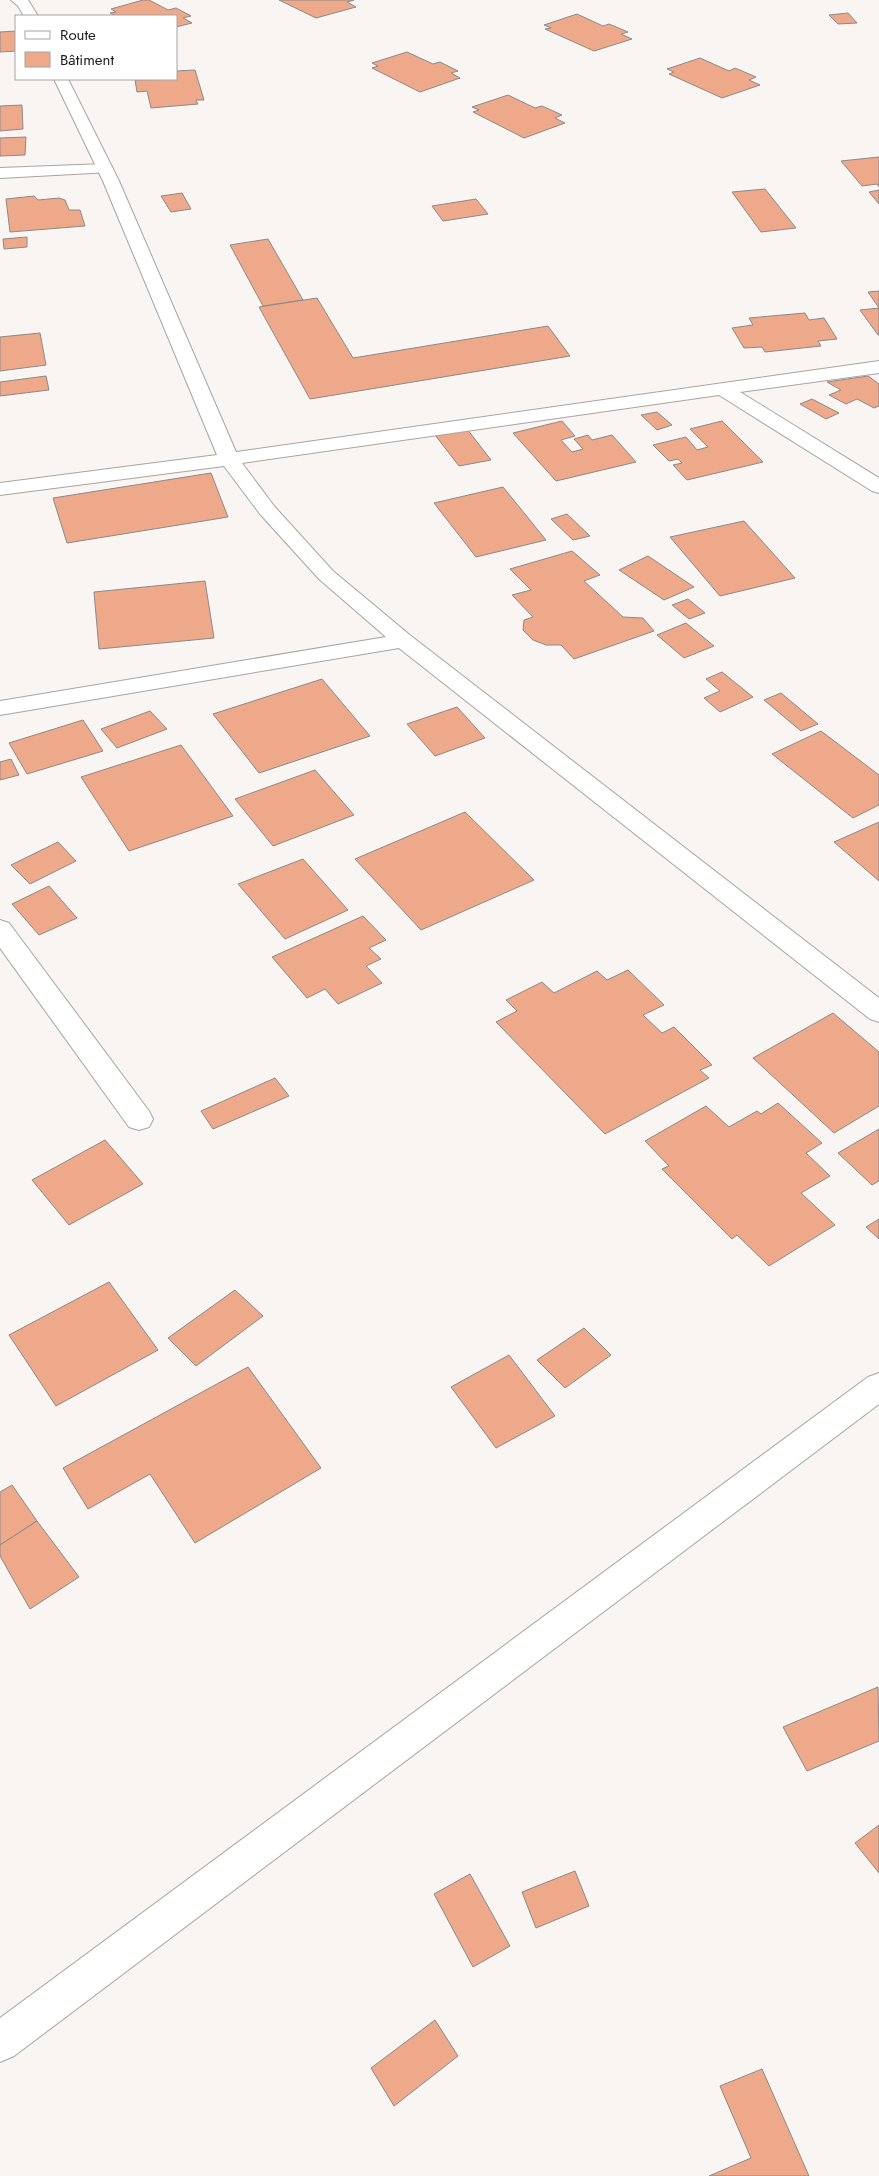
<svg xmlns="http://www.w3.org/2000/svg" width="879" height="2176" font-family="Jost,sans-serif">
<style>
.building{fill:#eea88a;stroke:#8d8988}
.lines{fill:none;stroke-linecap:round;stroke-linejoin:round}
.service-casing{stroke:#a8a4a2;stroke-width:2}
.minor-casing{stroke:#a8a4a2;stroke-width:2}
.service{fill:#fff;fill-rule:evenodd}
.minor{fill:#fff;fill-rule:evenodd}
</style>
<rect width="100%" height="100%" fill="#f8f5f3"/>
<g class="building">
<polygon points="143,0 149,0 168,10 176,8 191,16 183,18 192,23 176,27 176,16 116,16 110,13 116,12 111,9"/>
<polygon points="279,0 354,0 347,2 356,7 316,18"/>
<polygon points="848,13 857,23 838,24 829,15"/>
<polygon points="577,14 603,26 609,24 628,32 621,34 632,39 594,51 545,29 551,28 544,25"/>
<polygon points="16,31 16,51 0,52 0,32"/>
<polygon points="407,52 433,64 440,62 458,71 451,73 460,78 420,92 372,68 378,66 372,63"/>
<polygon points="700,58 729,71 735,68 756,77 749,80 760,85 722,98 669,74 674,72 667,69"/>
<polygon points="195,70 204,100 196,100 198,104 151,108 147,91 137,92 135,80 176,79 176,71"/>
<polygon points="508,95 535,108 542,106 562,115 555,118 565,123 524,138 473,112 479,110 472,107"/>
<polygon points="22,105 23,129 0,131 0,106"/>
<polygon points="26,137 25,155 0,156 0,138"/>
<polygon points="879,157 879,187 877,184 862,186 841,161"/>
<polygon points="765,189 796,228 761,232 732,192"/>
<polygon points="879,190 879,204 869,192"/>
<polygon points="182,193 191,209 171,212 161,196"/>
<polygon points="34,196 38,200 59,198 65,200 69,210 80,210 85,226 10,232 6,199"/>
<polygon points="476,199 488,214 443,221 432,206"/>
<polygon points="27,237 27,247 4,249 3,239"/>
<polygon points="268,239 303,300 263,306 230,245"/>
<polygon points="879,291 879,308 868,292"/>
<polygon points="317,298 353,358 548,326 570,356 310,399 259,307"/>
<polygon points="879,308 879,335 878,335 860,310"/>
<polygon points="805,313 809,320 824,318 837,339 818,341 821,346 765,352 762,347 744,348 732,328 753,325 749,318"/>
<polygon points="40,333 46,365 0,371 0,337"/>
<polygon points="46,376 49,390 0,396 0,382"/>
<polygon points="868,376 879,384 879,406 874,408 857,399 846,404 829,395 841,390 827,382"/>
<polygon points="812,399 839,413 826,419 800,404"/>
<polygon points="657,412 672,425 657,430 641,415"/>
<polygon points="562,421 575,436 561,440 572,452 583,449 574,439 588,435 592,440 612,435 636,462 556,481 513,433"/>
<polygon points="722,421 763,462 687,480 673,465 682,463 678,459 669,461 653,445 686,437 697,450 708,447 690,429"/>
<polygon points="467,429 491,460 459,466 435,435"/>
<polygon points="211,473 228,517 67,543 53,498"/>
<polygon points="503,487 546,540 476,557 434,503"/>
<polygon points="567,514 590,536 573,540 551,519"/>
<polygon points="744,521 795,578 720,596 670,537"/>
<polygon points="572,551 600,575 584,581 623,617 643,618 654,631 574,659 561,645 546,645 533,640 523,630 524,620 533,617 512,595 531,590 510,569"/>
<polygon points="648,556 694,587 664,600 619,570"/>
<polygon points="205,581 214,638 99,649 94,592"/>
<polygon points="688,599 705,613 689,619 672,605"/>
<polygon points="686,623 714,646 684,658 657,635"/>
<polygon points="722,672 753,697 720,712 704,698 720,691 706,679"/>
<polygon points="322,679 370,736 259,773 213,714"/>
<polygon points="781,693 818,724 801,731 764,700"/>
<polygon points="457,707 485,738 435,756 407,724"/>
<polygon points="150,711 167,729 117,748 101,729"/>
<polygon points="83,720 103,751 27,774 9,743"/>
<polygon points="821,731 879,775 879,805 853,818 772,754"/>
<polygon points="181,745 233,816 129,851 81,777"/>
<polygon points="11,759 19,775 0,780 0,762"/>
<polygon points="315,770 354,815 273,846 235,799"/>
<polygon points="465,812 534,880 421,930 355,859"/>
<polygon points="879,822 879,881 834,842"/>
<polygon points="58,842 76,861 30,884 11,865"/>
<polygon points="303,859 348,910 285,939 238,884"/>
<polygon points="49,886 77,918 39,935 12,904"/>
<polygon points="363,916 386,940 369,948 381,959 366,966 382,983 338,1004 325,989 307,998 272,957"/>
<polygon points="628,970 664,1005 643,1015 662,1033 674,1027 712,1065 700,1070 709,1078 605,1134 496,1022 517,1011 506,1000 542,982 554,993 597,971 607,980"/>
<polygon points="833,1013 879,1052 879,1106 834,1133 753,1058"/>
<polygon points="275,1078 289,1096 213,1129 201,1111"/>
<polygon points="778,1103 822,1143 806,1153 830,1176 801,1193 835,1225 769,1266 737,1235 732,1239 662,1169 669,1166 645,1141 706,1106 729,1127 757,1111 761,1114"/>
<polygon points="879,1129 879,1181 872,1185 838,1153"/>
<polygon points="105,1140 143,1184 69,1225 32,1180"/>
<polygon points="879,1219 879,1239 866,1227"/>
<polygon points="109,1282 158,1350 56,1406 9,1335"/>
<polygon points="235,1290 263,1316 196,1366 168,1338"/>
<polygon points="584,1328 611,1355 565,1388 537,1360"/>
<polygon points="509,1355 555,1416 496,1448 451,1387"/>
<polygon points="248,1367 321,1468 195,1543 150,1474 88,1509 63,1468"/>
<polygon points="12,1485 37,1521 0,1545 0,1492"/>
<polygon points="37,1521 79,1577 30,1609 0,1556 0,1545"/>
<polygon points="878,1687 879,1741 807,1771 783,1727"/>
<polygon points="879,1825 879,1873 855,1843"/>
<polygon points="575,1871 589,1906 536,1928 522,1892"/>
<polygon points="470,1874 510,1946 473,1967 434,1894"/>
<polygon points="435,2020 458,2056 394,2106 371,2068"/>
<polygon points="762,2069 809,2176 709,2176 751,2158 720,2086"/>
</g>
<g class="lines">
<g class="service-casing">
<g id="service">
<polygon points="105,164 111,166 113,169 111,172 0,178 0,168"/>
<polygon points="0,920 9,923 149,1111 153,1119 149,1127 139,1130 129,1127 0,948"/>
</g>
</g>
<g class="minor-casing">
<g id="minor">
<polygon points="11,0 28,0 38,16 24,16 18,6"/>
<polygon points="54,79 68,79 119,181 236,452 879,361 879,373 740,392 879,478 879,493 872,491 719,395 242,463 274,506 333,571 411,636 879,998 879,1022 870,1019 399,648 0,715 0,701 386,637 319,579 260,514 224,466 0,495 0,483 217,455 103,181"/>
<polygon points="879,1373 879,1404 14,2056 0,2062 0,2018 868,1377"/>
</g>
</g>
<use href="#service" class="service"/>
<use href="#minor" class="minor"/>
</g>
<rect x="15" y="15" width="162" height="65" fill="#ffffff" stroke="#a5a4a4"/>
<rect x="25" y="31" width="25" height="8" fill="#ffffff" stroke="#a5a4a4"/>
<text x="60" y="40" font-size="15" fill="#1e1c1c">Route</text>
<rect x="25" y="52" width="25" height="15" fill="#eea88a" stroke="#a5a4a4"/>
<text x="60" y="65" font-size="15" fill="#1e1c1c">Bâtiment</text>
</svg>
